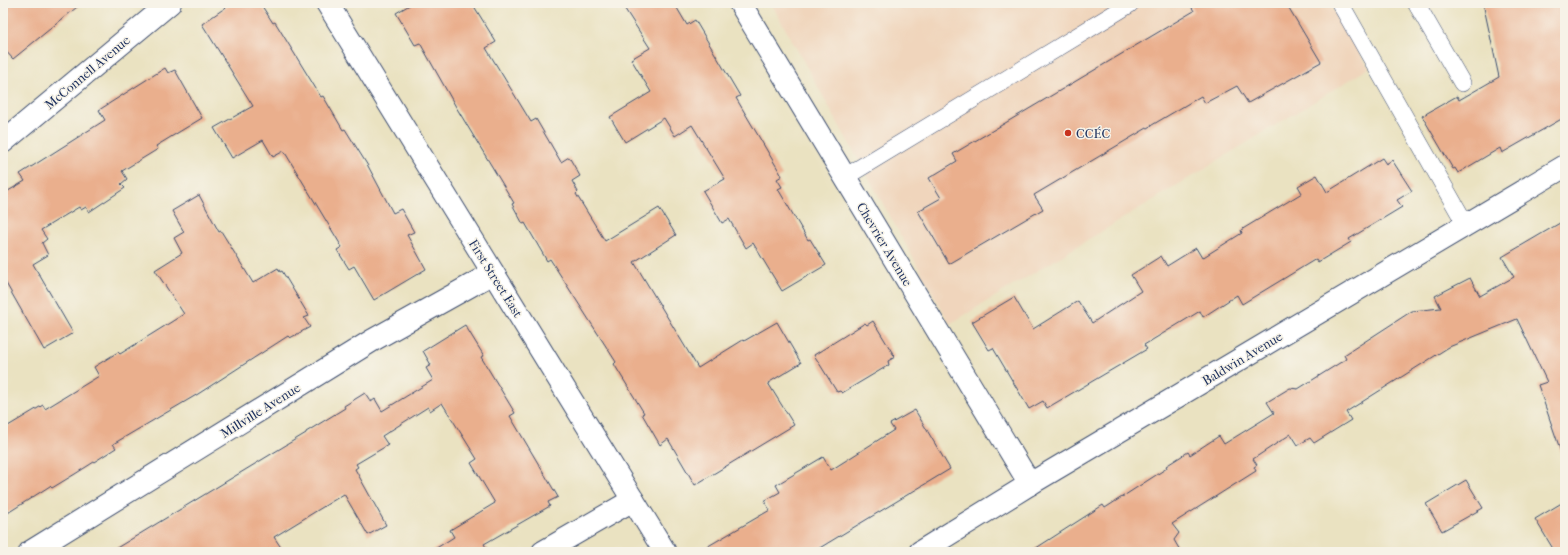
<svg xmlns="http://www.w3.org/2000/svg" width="1568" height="555" font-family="'IM FELL French Canon',serif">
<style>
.built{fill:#f0d5bc}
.building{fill:#eaaf8d}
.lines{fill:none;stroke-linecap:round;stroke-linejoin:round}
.service-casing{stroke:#3a4a6d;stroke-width:18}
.minor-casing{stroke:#3a4a6d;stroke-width:24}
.secondary-casing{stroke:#3a4a6d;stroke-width:24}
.service{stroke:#fff;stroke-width:17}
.minor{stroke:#fff;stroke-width:22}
.secondary{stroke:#fff;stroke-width:22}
.poi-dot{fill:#c8321e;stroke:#f7f3e8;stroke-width:1.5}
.labels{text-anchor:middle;stroke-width:3;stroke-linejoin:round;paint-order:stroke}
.street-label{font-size:13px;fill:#1b2f5e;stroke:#f7f3e8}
.poi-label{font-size:13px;fill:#1b2f5e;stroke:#f7f3e8;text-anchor:start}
</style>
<rect width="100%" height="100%" fill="#f7f3e8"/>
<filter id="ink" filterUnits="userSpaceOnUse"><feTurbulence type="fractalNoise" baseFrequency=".025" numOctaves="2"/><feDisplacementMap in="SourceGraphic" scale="8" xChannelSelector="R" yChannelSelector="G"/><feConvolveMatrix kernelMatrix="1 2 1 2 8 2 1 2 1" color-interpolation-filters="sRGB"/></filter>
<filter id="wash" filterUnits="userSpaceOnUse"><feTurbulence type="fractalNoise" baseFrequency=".012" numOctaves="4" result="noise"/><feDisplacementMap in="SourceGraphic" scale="16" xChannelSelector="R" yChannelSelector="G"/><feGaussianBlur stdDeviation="0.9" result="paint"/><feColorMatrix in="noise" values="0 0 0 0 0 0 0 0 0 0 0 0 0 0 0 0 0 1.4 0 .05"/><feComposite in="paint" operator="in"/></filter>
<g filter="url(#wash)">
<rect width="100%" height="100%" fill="#eae2c1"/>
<polygon class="built" points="771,3 1329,3 1369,68 950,324"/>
<g id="blocks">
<g class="building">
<polygon points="3,3 82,3 13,59 3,48"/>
<polygon points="232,3 260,3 273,23 275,22 321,97 323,96 343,130 345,129 368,166 393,213 401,209 414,232 407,235 426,269 374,300 354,266 349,269 337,250 342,247 284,151 273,157 263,140 232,158 214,128 253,106 202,24"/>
<polygon points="413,3 472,3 496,42 486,48 531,122 536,119 561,162 569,157 580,176 572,181 578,192 576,194 605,241 659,208 676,235 634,262 698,368 743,340 744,341 777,322 801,363 768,383 794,425 695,485 668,439 660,445 642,414 644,413 614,364 616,362 550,259 547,261 525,223 523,224 512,204 514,203 456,107 420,43 415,45 396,13"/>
<polygon points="621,3 674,3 687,25 695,20 740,96 736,98 782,176 777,179 782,187 778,189 808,240 810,239 826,265 782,291 753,243 746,248 729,219 722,223 703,191 725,179 692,125 675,136 664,118 625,142 610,117 651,92 631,59 650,48"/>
<polygon points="1189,3 1286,3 1321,62 1248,103 1237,86 1205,103 1201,96 1034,195 1043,209 949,264 918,211 941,198 929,178 957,161 953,154 1194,11"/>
<polygon points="1483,3 1565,3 1565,117 1502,153 1500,148 1458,173 1455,168 1453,169 1422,116 1457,96 1459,100 1499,77"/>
<polygon points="165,68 168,73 175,70 202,118 156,146 158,149 122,171 127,179 121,184 125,188 89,212 86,207 81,210 79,207 41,230 47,239 42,243 48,255 33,264 73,333 44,350 3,278 3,194 25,181 20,174 105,120 99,110"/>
<polygon points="1382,158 1386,164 1392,160 1412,191 1397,200 1402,207 1349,239 1351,242 1318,262 1316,259 1242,304 1237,295 1203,317 1200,311 1144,345 1147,349 1047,408 1043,401 1029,409 993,348 989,350 972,322 1014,297 1033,329 1078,301 1092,323 1141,291 1131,275 1161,256 1167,266 1196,248 1202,258 1242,233 1241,230 1302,193 1298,186 1317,175 1327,192"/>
<polygon points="199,195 219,232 221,231 253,283 278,268 280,272 282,271 309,316 304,318 310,327 290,338 288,336 198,394 113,444 116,448 75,474 52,488 50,486 3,516 3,429 43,405 45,409 99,376 94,367 118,352 120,354 184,314 155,270 182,253 174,238 184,232 172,211"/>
<polygon points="1565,220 1565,451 1561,452 1538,385 1547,382 1517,319 1449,347 1346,412 1351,420 1314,443 1310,438 1298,445 1291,434 1253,459 1257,465 1254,467 1256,471 1172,524 1179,533 1174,540 1181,552 1030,552 1103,505 1105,508 1167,468 1166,466 1188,452 1190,455 1219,436 1224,444 1274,413 1267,402 1290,388 1298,389 1346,359 1344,355 1412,311 1441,308 1435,296 1470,278 1480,296 1514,277 1502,257"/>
<polygon points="873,321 895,357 888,361 889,365 842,393 840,391 837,392 814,355 865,323 867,325"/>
<polygon points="465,325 484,356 481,357 515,413 510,416 558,497 548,502 550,506 484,544 489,552 430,552 454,537 450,530 495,503 471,463 477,459 442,403 430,411 428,407 382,436 388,445 356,464 358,467 355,469 386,525 368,535 344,494 274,537 284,552 110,552 306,433 306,432 345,408 344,406 365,393 371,402 375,399 382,411 433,380 426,368 431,365 423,351"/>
<polygon points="915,410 950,469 813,552 698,552 770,510 764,501 780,492 776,485 823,457 831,470 894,430 890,424"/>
<polygon points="1466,480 1483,508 1442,531 1426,504"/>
<polygon points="1565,501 1565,552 1555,552 1535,519"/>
</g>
</g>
</g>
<g filter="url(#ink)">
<use href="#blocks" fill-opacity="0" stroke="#3a4a6d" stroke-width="1"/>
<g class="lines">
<g class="service-casing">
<g id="service">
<polyline points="1340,3 1466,225"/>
<polyline points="1416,3 1462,83"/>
<polyline points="845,177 1130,4"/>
</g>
</g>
<g class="minor-casing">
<g id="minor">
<polyline points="327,3 665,552"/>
<polyline points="740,3 1030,484"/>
<polyline points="30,552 373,340 493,273"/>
<polyline points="543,552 633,500"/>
<polyline points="920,552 1030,484 1565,166"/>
</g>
</g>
<g class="secondary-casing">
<polyline id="secondary" points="3,142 170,3"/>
</g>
<use href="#service" class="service"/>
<use href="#minor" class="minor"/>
<use href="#secondary" class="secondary"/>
</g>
</g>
<circle class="poi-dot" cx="1068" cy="133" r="4"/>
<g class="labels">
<g class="street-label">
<text transform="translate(87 72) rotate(-40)" y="5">McConnell Avenue</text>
<text transform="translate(885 244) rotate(59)" y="5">Chevrier Avenue</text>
<text transform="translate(496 278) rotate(58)" y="5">First Street East</text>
<text transform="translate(1242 358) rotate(-31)" y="5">Baldwin Avenue</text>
<text transform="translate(260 410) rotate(-32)" y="5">Millville Avenue</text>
</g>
<g class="poi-label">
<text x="1076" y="138">CCÉC</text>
</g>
</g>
<rect width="1568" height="555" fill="none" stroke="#f7f3e8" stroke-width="16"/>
</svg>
